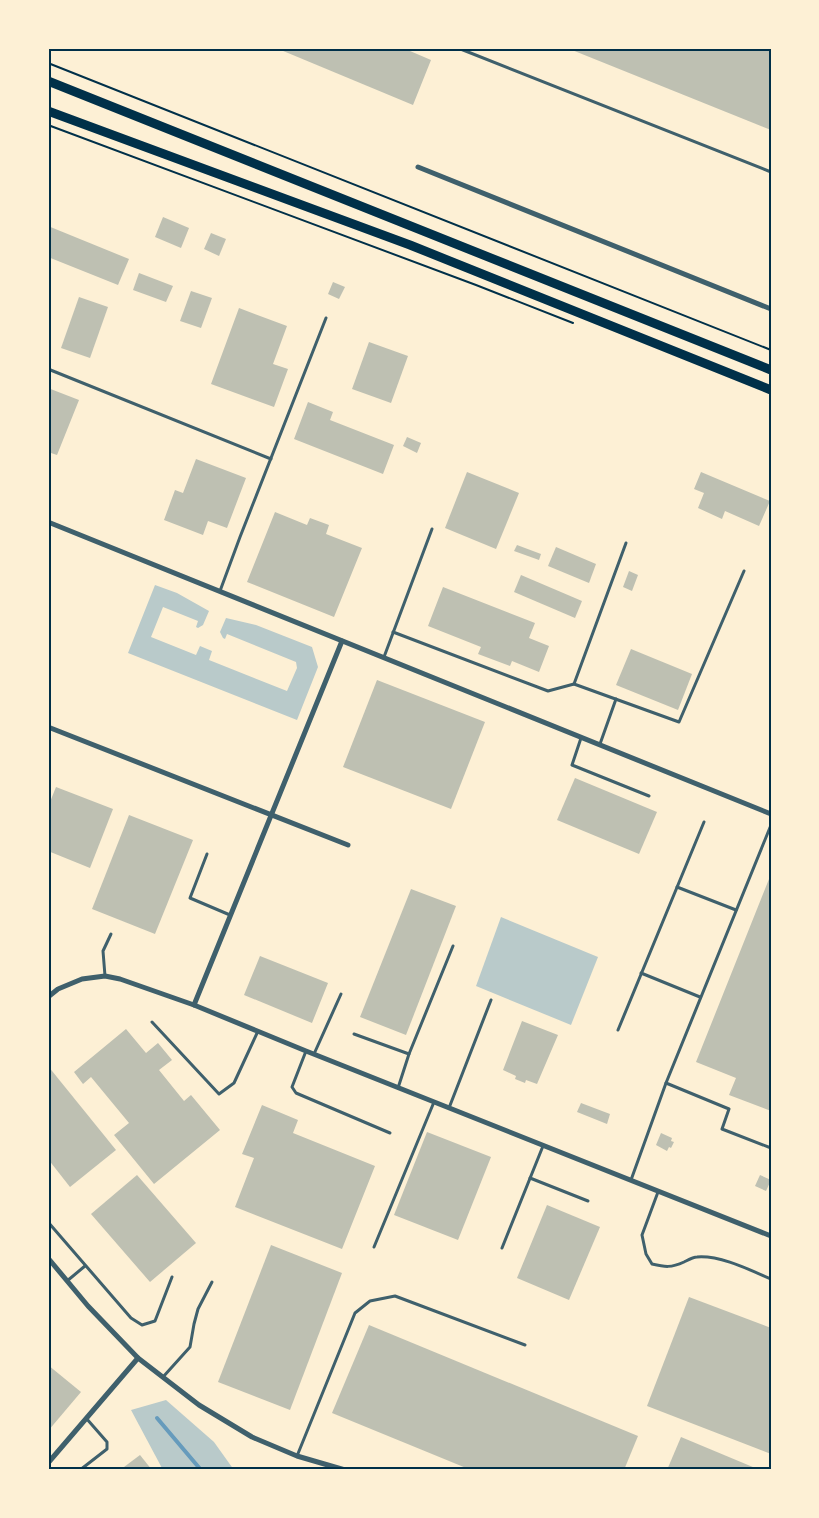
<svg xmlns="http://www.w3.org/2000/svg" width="819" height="1518" font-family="'Sofia Sans Condensed',sans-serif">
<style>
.green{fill:#b9caca}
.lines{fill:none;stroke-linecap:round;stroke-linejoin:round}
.stream{stroke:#669bbc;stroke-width:4}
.building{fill:#bec0b2}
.path{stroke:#003049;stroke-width:2}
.service{stroke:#3f606c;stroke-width:3}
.minor{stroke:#3f606c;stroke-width:5}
.trunk{stroke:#003049;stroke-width:9}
.neatline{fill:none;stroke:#003049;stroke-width:2}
</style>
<rect width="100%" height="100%" fill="#fdf0d5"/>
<g class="green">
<polygon points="155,585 177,593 209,611 203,625 198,628 196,627 198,621 163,607 151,637 196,655 200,646 212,651 209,660 287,691 297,668 296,662 227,634 225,639 223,638 220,632 226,618 256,625 312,647 318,667 297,720 128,653"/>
<polygon points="501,917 598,957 571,1025 476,986"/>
<polygon points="166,1400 214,1442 234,1470 163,1470 131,1410"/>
</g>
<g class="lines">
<polyline class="stream" points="157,1418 201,1470"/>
</g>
<g class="building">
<polygon points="276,48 403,48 431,60 413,105"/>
<polygon points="567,48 771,48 771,130"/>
<polygon points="163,217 189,228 181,248 155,237"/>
<polygon points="48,226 129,259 118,285 48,257"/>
<polygon points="211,233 226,239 219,256 204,249"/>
<polygon points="139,273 173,286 166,302 133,290"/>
<polygon points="333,282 345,287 339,299 328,294"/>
<polygon points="191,291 212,298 201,328 180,321"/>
<polygon points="79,297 108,307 90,358 61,348"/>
<polygon points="239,308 287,326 273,364 288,369 274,407 211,384"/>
<polygon points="369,342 408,356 391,403 352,389"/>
<polygon points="48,388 79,400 57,455 48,452"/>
<polygon points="308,402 333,412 330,420 394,445 383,474 294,439"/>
<polygon points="407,437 421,443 417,453 403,446"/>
<polygon points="196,459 246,478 227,528 208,521 203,535 164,520 175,490 183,493"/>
<polygon points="467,472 519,493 496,549 445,528"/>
<polygon points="701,472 770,501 759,526 725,511 722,519 698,508 704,493 694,489"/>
<polygon points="275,512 307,525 310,518 329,525 326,534 362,548 334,617 247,582"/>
<polygon points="517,545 541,554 539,560 514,551"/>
<polygon points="556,547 596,564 589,583 548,566"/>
<polygon points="629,571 638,575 632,591 623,587"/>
<polygon points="521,575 582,601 575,618 514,592"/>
<polygon points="443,587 535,623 529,638 549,646 539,672 512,661 510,666 478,654 481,647 428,626"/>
<polygon points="631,649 692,674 678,710 616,685"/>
<polygon points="377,680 485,722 451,809 343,767"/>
<polygon points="575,778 657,812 639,854 557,820"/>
<polygon points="56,787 113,809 90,868 48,851 48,807"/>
<polygon points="129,815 193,840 155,934 92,909"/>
<polygon points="771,874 771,1111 729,1095 736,1078 696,1062"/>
<polygon points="411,889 456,906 406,1035 360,1017"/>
<polygon points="260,956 328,983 312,1023 244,995"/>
<polygon points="522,1021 558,1035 537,1084 526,1080 525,1083 515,1079 516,1076 503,1070"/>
<polygon points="126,1029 146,1053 158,1043 172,1060 159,1070 184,1101 191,1095 220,1130 154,1184 114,1135 129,1123 91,1077 83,1084 74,1072"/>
<polygon points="48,1066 116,1150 70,1187 48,1159"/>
<polygon points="581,1103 610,1114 607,1124 577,1112"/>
<polygon points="262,1105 298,1120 293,1133 375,1166 342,1249 235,1207 254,1158 242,1154"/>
<polygon points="427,1132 491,1157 458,1240 394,1215"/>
<polygon points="661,1133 672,1138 671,1141 674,1142 671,1148 669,1147 667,1151 656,1145"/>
<polygon points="137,1175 196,1243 150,1282 91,1214"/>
<polygon points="760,1175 771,1180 766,1191 755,1186"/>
<polygon points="547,1205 600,1227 569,1300 517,1278"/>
<polygon points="271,1245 342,1273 290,1410 218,1382"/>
<polygon points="689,1297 771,1328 771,1454 647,1406"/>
<polygon points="369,1325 638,1436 624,1470 471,1470 332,1413"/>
<polygon points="48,1365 81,1392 48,1431"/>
<polygon points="681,1437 760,1470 667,1470"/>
<polygon points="140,1455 152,1470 120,1470"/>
</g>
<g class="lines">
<g class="path">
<polyline points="48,63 771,350"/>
<polyline points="48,125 476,285 573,323"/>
</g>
<g class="service">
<polyline points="458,48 771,172"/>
<polyline points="48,369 271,459"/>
<polyline points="220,591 240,537 326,318"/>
<polyline points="393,632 548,691 574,684 679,722 744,571"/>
<polyline points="384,657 432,529"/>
<polyline points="574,684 626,543"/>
<polyline points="581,738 572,765 649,796"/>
<polyline points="600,744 616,699"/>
<polyline points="771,825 666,1083 729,1109 722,1129 771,1148"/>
<polyline points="207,854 190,898 230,915"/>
<polyline points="677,887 736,910"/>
<polyline points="641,973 700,997"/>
<polyline points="105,976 103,951 111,934"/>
<polyline points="152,1022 219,1094 234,1083 258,1031"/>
<polyline points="618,1030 704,822"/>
<polyline points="354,1034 409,1054"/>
<polyline points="306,1051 292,1087 296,1093 390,1133"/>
<polyline points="314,1054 341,994"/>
<polyline points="398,1088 409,1054 453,946"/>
<polyline points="449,1108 491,1000"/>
<polyline points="530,1178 588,1201"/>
<polyline points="631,1180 666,1083"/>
<path d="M658 1192 642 1235 646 1254 652 1264C665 1267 671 1268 684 1262 688 1260 693 1257 697 1257 720 1255 750 1270 771 1279"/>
<polyline points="48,1222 131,1318 142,1325 155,1321 172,1277"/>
<polyline points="374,1247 434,1102"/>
<polyline points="502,1248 543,1146"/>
<polyline points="67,1281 85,1266"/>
<polyline points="163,1377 190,1347 194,1324 198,1309 212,1282"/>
<polyline points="297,1456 355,1313 370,1301 395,1296 525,1345"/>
<polyline points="80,1470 107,1449 107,1442 86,1418"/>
</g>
<g class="minor">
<polyline points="418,167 771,309"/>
<polyline points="48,522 771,814"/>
<polyline points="48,727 348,845"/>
<polyline points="48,997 58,989 82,979 105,976 120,979 194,1005 306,1051 771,1236"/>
<polyline points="194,1005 342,641"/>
<polyline points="48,1258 88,1306 138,1358 199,1405 252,1437 297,1456 345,1470"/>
<polyline points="48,1463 138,1358"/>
</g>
<g class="trunk">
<polyline points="48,81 771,370"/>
<polyline points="48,111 410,245 771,390"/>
</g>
</g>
<rect width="819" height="1518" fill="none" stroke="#fdf0d5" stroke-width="99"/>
<rect x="50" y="50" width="720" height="1418" class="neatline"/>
</svg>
